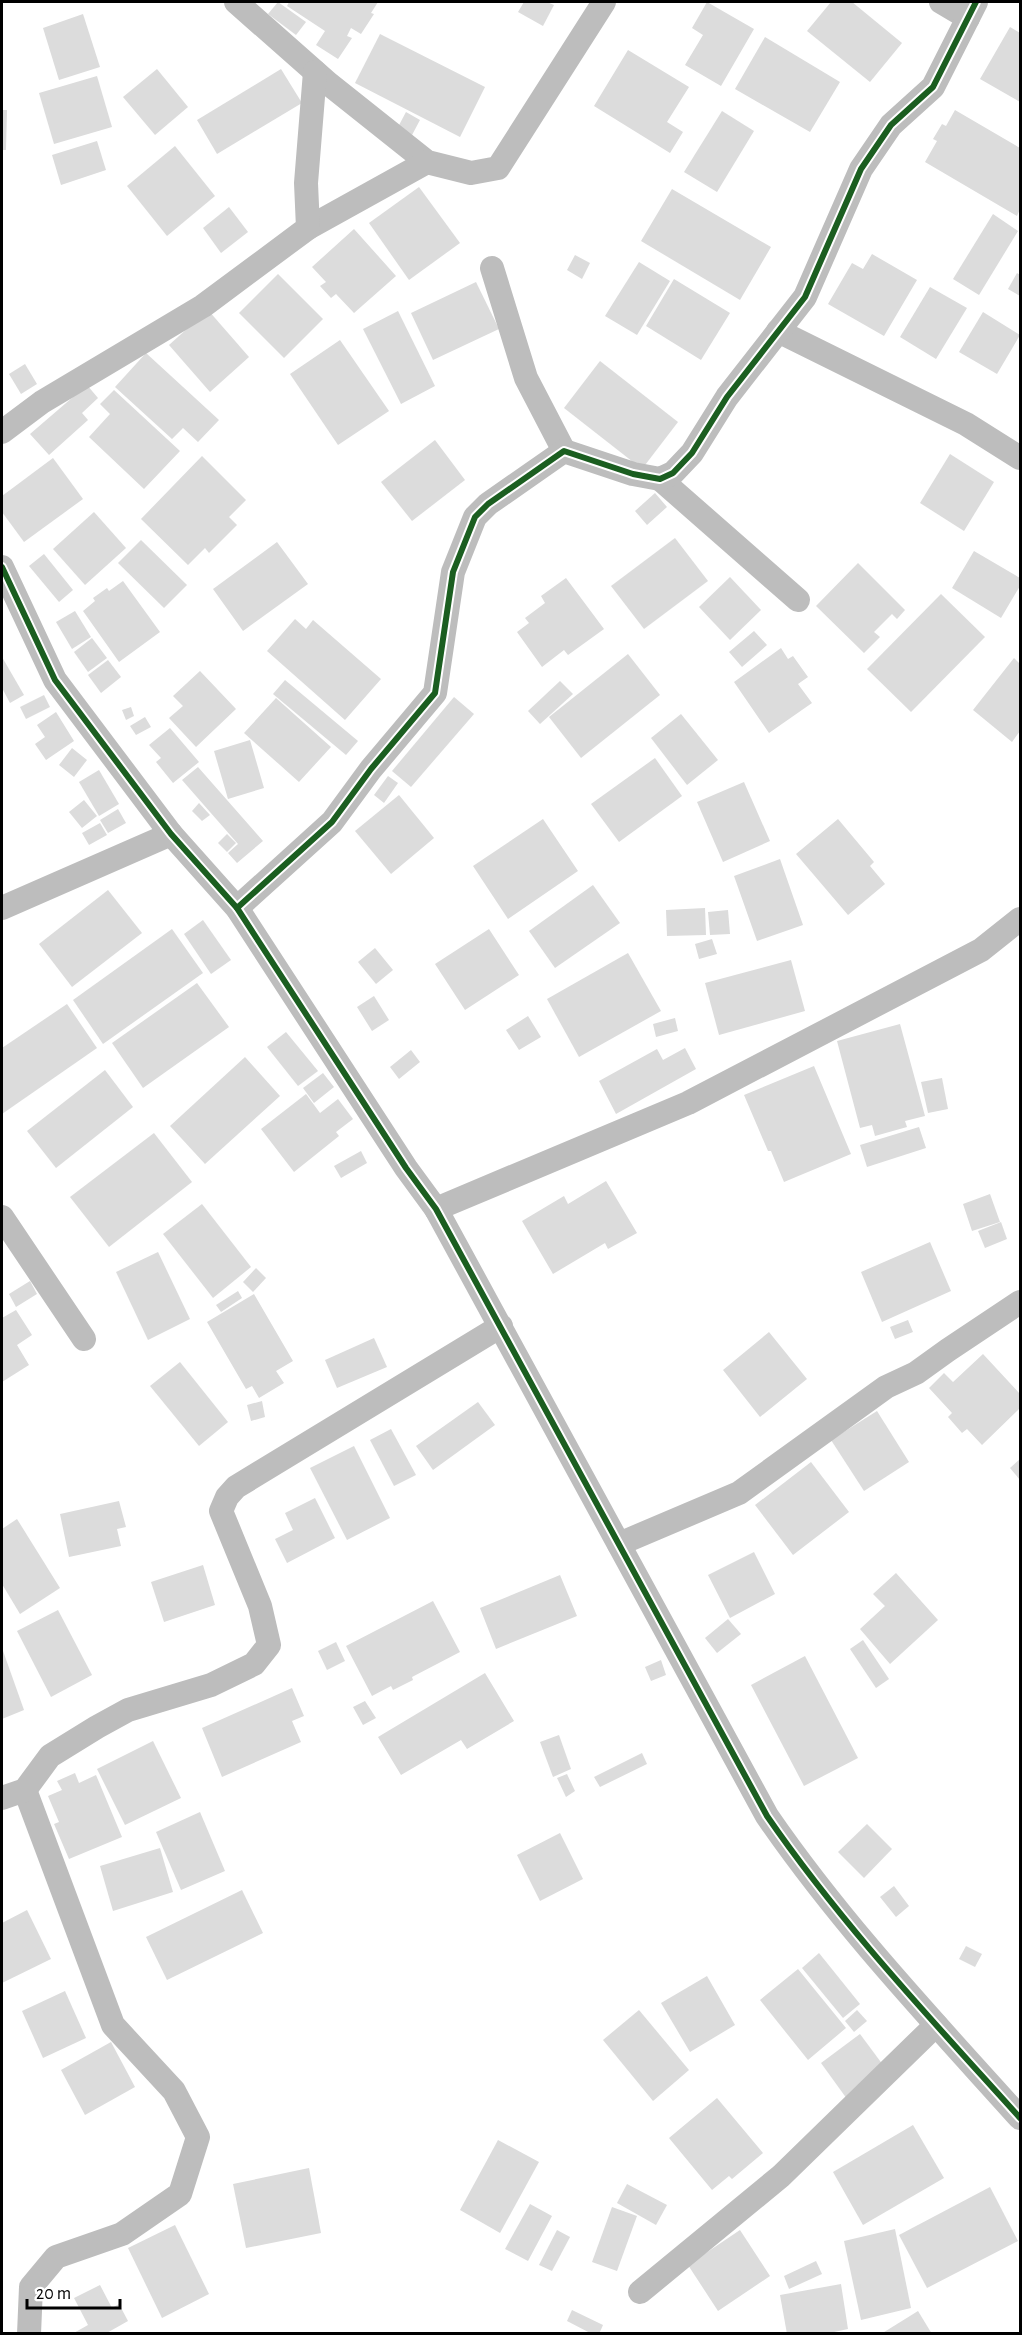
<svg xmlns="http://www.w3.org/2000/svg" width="1022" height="2335" font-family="'Alegreya Sans',sans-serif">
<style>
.building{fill:#dcdcdc}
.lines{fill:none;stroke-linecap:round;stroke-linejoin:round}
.street{stroke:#bdbdbd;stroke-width:24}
.cycleway-casing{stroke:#fff;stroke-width:10}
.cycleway{stroke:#1b5e20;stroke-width:6}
</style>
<rect width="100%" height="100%" fill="#fff"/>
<g class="building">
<polygon points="278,2 306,22 296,35 268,14"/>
<polygon points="289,2 378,2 371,13 374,14 361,34 351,28 347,36 352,38 338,59 316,45 325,31 287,6"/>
<polygon points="524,2 547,2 554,5 543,26 518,12"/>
<polygon points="707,2 754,29 721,86 685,65 703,35 692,28"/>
<polygon points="831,2 852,2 902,43 870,82 807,31"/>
<polygon points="83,14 100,67 59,80 43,28"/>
<polygon points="1010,27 1020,33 1020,102 980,79"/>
<polygon points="380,34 485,87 460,137 355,83"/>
<polygon points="765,37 840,82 810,132 735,89"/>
<polygon points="628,50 689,87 667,122 683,132 670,153 594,106"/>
<polygon points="157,69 188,107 155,135 123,97"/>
<polygon points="281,69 302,103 217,154 197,120"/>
<polygon points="97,76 112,127 54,144 39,93"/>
<polygon points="2,110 7,110 6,150 2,150"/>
<polygon points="955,110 1020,148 1020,209 1017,216 925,162 937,141 933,139 942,124 946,126"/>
<polygon points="722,111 754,131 717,192 684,172"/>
<polygon points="406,112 420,120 412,135 398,127"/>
<polygon points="97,141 106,170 61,185 52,155"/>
<polygon points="175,146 215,196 167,236 127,186"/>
<polygon points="419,187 460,243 409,280 369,223"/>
<polygon points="672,189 771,247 740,300 641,241"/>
<polygon points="229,207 248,232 221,253 203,228"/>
<polygon points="993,214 1018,231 979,295 953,279"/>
<polygon points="354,229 396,276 354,313 336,294 331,298 320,286 326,282 312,267"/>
<polygon points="872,254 917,280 884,336 828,304 852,263 863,269"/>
<polygon points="575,255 590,263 582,279 567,270"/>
<polygon points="639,262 670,281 637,335 605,316"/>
<polygon points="1017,273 1020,275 1020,296 1008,289"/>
<polygon points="278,274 323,319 284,358 239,313"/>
<polygon points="674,279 730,313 701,360 646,326"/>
<polygon points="476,282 499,329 433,360 411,313"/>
<polygon points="930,287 967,308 936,359 900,337"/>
<polygon points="208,310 249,357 210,392 169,345"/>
<polygon points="398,311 435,386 401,404 363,329"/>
<polygon points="983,312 1020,335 997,374 959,352"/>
<polygon points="340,340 389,411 338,445 290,374"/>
<polygon points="146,353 219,420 198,442 183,428 172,439 115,387"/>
<polygon points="600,361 678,422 642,469 564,408"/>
<polygon points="25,364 37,384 21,394 9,374"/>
<polygon points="87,385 98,398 82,413 88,420 49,455 30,434"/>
<polygon points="114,390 180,451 144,489 89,437 110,414 100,404"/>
<polygon points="435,440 465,480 412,521 381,482"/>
<polygon points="950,454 994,482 964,531 920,503"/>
<polygon points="202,456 246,500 229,517 237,525 209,553 205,548 188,565 141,519"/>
<polygon points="53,458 83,499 24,542 2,512 2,496"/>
<polygon points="655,493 667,507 647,525 635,511"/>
<polygon points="94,512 126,548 85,585 53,549"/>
<polygon points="675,538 708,581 644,629 611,586"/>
<polygon points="141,540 187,585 164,608 118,563"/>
<polygon points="277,542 308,584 243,631 213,589"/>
<polygon points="974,551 1020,578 1020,586 1001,618 952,588"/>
<polygon points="44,554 73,590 59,602 29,566"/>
<polygon points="858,563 905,610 897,619 892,614 874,632 880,637 864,653 816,606"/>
<polygon points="730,577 761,610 730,640 699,607"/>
<polygon points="566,578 604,629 568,655 564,650 542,667 517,632 529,623 525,618 545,603 541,596"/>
<polygon points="123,581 160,632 119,662 83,611 95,601 93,598 107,588 109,591"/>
<polygon points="941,594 985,637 911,712 867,669"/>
<polygon points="75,611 91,637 72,649 56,622"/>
<polygon points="295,619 306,629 313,620 381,679 345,720 267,651"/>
<polygon points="754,631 767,645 742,667 729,652"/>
<polygon points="92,638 107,658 88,672 74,652"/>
<polygon points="781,648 788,659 793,656 808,677 798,684 812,703 769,733 734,682"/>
<polygon points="628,654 660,695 581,758 549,717"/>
<polygon points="2,657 24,695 10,703 2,688"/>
<polygon points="1014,658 1020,664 1020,731 1012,742 973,710"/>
<polygon points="108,660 121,677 101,693 88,675"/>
<polygon points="200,671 236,709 196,747 169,718 183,706 173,696"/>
<polygon points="285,680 358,741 346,755 273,694"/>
<polygon points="560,681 573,694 540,724 528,711"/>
<polygon points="44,695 50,707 26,719 20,707"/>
<polygon points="454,697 474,714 411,787 392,771"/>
<polygon points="276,698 331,747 299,782 244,733"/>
<polygon points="131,707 134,716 126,720 122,710"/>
<polygon points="56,712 74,741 46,760 35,744 45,737 37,725"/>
<polygon points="681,714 718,760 687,785 651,738"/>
<polygon points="145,717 151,727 136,735 130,726"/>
<polygon points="170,728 199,762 173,783 156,762 161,758 149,745"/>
<polygon points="250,740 264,788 228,799 214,751"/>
<polygon points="72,748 87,760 74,777 59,765"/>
<polygon points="655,758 682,796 619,842 591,804"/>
<polygon points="198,767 263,841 237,863 228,853 238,844 182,780"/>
<polygon points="99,770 119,804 99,816 79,782"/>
<polygon points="388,776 398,783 384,803 374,795"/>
<polygon points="744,782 770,841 723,862 697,802"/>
<polygon points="399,795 434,838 391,874 355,831"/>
<polygon points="84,800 97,816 82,828 69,812"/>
<polygon points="199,803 210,815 202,821 192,811"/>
<polygon points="118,809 126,823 108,833 100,820"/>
<polygon points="543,819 578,871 508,919 473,866"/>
<polygon points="838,819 874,862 870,866 885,884 848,915 796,854"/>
<polygon points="100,823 107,835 89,845 82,833"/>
<polygon points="227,834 236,843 227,852 218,843"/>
<polygon points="780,859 803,925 757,941 734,876"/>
<polygon points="593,885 620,923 555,968 529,931"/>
<polygon points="108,890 142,933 72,987 39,944"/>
<polygon points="705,908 706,935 667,936 666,910"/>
<polygon points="728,910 730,934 710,935 708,912"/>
<polygon points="203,920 231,960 211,974 184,934"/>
<polygon points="172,929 203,973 103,1044 73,1000"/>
<polygon points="489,929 519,975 465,1010 435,964"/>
<polygon points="712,939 717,954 699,959 695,944"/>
<polygon points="375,948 393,970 376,984 358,962"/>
<polygon points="628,953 661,1011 579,1057 547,999"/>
<polygon points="791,960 805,1011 719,1035 705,983"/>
<polygon points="197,983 229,1027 143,1088 112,1043"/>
<polygon points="374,996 389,1020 372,1031 357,1007"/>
<polygon points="67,1004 97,1048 2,1114 2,1048"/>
<polygon points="528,1016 541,1037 519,1050 506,1030"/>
<polygon points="675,1018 678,1031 656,1037 653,1024"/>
<polygon points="900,1024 925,1116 905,1121 907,1127 875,1136 872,1125 860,1128 837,1041"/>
<polygon points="286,1032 318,1071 298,1086 267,1047"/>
<polygon points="685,1048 696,1069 616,1114 599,1081 657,1049 663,1060"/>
<polygon points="411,1050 420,1062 399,1079 390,1067"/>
<polygon points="245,1057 280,1096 205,1164 170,1126"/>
<polygon points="814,1066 851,1154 784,1182 771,1151 768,1151 744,1095"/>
<polygon points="105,1070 133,1107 56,1168 27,1131"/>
<polygon points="323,1073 334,1087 314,1103 303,1088"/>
<polygon points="942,1078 948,1109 928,1113 921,1082"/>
<polygon points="306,1094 320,1113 338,1099 353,1119 336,1132 339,1136 294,1172 261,1129"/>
<polygon points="919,1127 926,1148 867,1167 860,1145"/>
<polygon points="154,1133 192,1182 109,1247 70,1197"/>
<polygon points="361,1151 367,1163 341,1178 334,1166"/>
<polygon points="606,1181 637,1233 608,1249 605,1243 553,1274 522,1221 564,1196 568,1204"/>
<polygon points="990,1194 1000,1222 972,1231 963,1204"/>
<polygon points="202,1204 251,1267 213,1298 163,1234"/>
<polygon points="1001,1222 1007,1239 985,1248 978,1231"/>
<polygon points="930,1242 951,1291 882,1322 861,1272"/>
<polygon points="158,1252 190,1319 148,1340 116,1272"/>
<polygon points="256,1268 266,1278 253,1292 243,1282"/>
<polygon points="30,1281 37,1294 16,1307 9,1294"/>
<polygon points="238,1291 242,1298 221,1312 216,1305"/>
<polygon points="254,1294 293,1361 276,1371 284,1383 259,1398 252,1386 246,1389 207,1322"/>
<polygon points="16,1310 32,1335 17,1345 29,1365 2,1382 2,1318"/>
<polygon points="908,1320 913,1332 895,1339 890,1327"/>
<polygon points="769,1332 807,1379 760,1417 723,1370"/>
<polygon points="374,1338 387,1367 337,1388 325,1360"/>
<polygon points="983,1354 1020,1394 1020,1408 982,1445 967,1429 962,1433 948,1417 952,1413 929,1388 944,1373 953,1382"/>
<polygon points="180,1362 228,1422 199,1446 150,1386"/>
<polygon points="262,1401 265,1417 251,1421 247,1405"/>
<polygon points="478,1402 495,1425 433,1470 416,1446"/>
<polygon points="877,1411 909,1462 864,1491 831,1440"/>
<polygon points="391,1429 416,1475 394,1486 370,1440"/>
<polygon points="354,1446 390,1518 347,1540 310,1468"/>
<polygon points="1020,1459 1020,1480 1010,1468"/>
<polygon points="811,1462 849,1512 793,1555 755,1505"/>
<polygon points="315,1498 335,1538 287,1563 275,1539 293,1530 285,1513"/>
<polygon points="119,1501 126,1527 117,1529 121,1546 69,1557 60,1514"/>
<polygon points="17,1519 60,1588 20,1614 2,1584 2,1529"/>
<polygon points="754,1552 775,1594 730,1618 708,1575"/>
<polygon points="203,1565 215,1605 164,1622 151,1582"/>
<polygon points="896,1573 938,1620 890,1664 860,1629 885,1606 873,1594"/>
<polygon points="560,1575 577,1616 496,1649 480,1608"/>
<polygon points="433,1601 460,1652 412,1677 413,1680 393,1690 391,1686 372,1696 346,1646"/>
<polygon points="58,1610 92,1675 51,1697 17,1631"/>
<polygon points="728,1619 741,1634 717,1653 705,1638"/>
<polygon points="863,1640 889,1679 876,1688 850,1649"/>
<polygon points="336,1642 345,1661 327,1670 318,1651"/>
<polygon points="2,1648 24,1710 2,1719"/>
<polygon points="805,1656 858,1758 804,1786 751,1685"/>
<polygon points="661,1660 666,1675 651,1681 645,1667"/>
<polygon points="485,1673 514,1721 467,1749 461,1740 401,1775 378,1737"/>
<polygon points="292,1688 304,1716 292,1721 301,1742 222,1777 202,1728"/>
<polygon points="365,1701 376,1718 363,1725 353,1707"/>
<polygon points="559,1735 571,1769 553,1777 540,1742"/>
<polygon points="153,1741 181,1798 125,1825 97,1769"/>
<polygon points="642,1753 647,1764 600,1787 594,1777"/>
<polygon points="75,1773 79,1783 96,1775 122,1837 69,1859 54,1824 59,1822 48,1796 62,1790 57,1781"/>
<polygon points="567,1774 575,1791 566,1797 557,1778"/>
<polygon points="200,1812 225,1871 181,1890 156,1832"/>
<polygon points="867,1824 892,1849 864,1878 838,1852"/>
<polygon points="560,1833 583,1879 540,1901 517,1855"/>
<polygon points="160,1848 173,1892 113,1911 100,1866"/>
<polygon points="894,1886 909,1906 896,1917 880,1897"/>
<polygon points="242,1890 263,1933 167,1980 146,1937"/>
<polygon points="27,1910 51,1959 2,1983 2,1923"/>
<polygon points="966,1946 982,1954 975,1967 959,1959"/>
<polygon points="819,1953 860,2004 843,2018 802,1968"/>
<polygon points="798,1969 846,2028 808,2060 760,2000"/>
<polygon points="707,1976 735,2025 690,2052 661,2003"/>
<polygon points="65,1991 86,2038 43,2058 22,2011"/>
<polygon points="639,2010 689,2070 653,2101 603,2040"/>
<polygon points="857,2010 867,2021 854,2032 845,2021"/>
<polygon points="860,2034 886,2069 847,2099 821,2063"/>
<polygon points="111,2042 135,2087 85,2115 61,2070"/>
<polygon points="717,2098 763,2153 732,2179 729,2176 712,2190 669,2138"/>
<polygon points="913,2125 944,2178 863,2225 833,2172"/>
<polygon points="498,2140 539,2162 500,2233 460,2210"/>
<polygon points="309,2168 321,2233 246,2248 233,2184"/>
<polygon points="627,2184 667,2205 656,2225 617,2203"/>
<polygon points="990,2187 1018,2241 927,2288 899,2235"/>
<polygon points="530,2204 552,2216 528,2261 505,2249"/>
<polygon points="612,2207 637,2216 617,2271 592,2262"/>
<polygon points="175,2225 209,2294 162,2318 128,2248"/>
<polygon points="895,2229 911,2308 861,2320 844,2241"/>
<polygon points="557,2230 570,2237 552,2271 539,2265"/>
<polygon points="740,2230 770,2276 718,2311 688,2265"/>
<polygon points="816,2261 822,2274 789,2289 784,2276"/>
<polygon points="841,2284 848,2329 825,2334 787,2334 780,2295"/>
<polygon points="100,2285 112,2308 119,2304 128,2321 105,2334 72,2334 88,2325 74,2298"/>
<polygon points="572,2310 603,2325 599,2334 592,2334 567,2321"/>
<polygon points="918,2311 932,2334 881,2334"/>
</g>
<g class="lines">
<g class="street">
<polyline points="236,2 329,84 427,162 471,173 498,168 604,2"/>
<polyline points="941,2 968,18"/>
<polyline points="308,228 427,162"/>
<polyline points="492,268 526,378 564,451"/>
<polyline points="778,331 966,424 1020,458"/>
<polyline points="2,432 42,402 203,306 308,228 306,183 315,72"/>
<polyline points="660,479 798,600"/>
<path d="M2 567 55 680 171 834 237 908 406 1168 436 1209 767 1816C842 1925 932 2020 1020 2118"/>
<polyline points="2,908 171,834"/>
<polyline points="237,908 332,822 371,769 435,693 453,572 475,517 488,504 564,451 633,474 660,479 673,473 692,453 727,397 805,297 861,169 891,125 933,87 976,2"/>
<polyline points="436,1209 688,1103 981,950 1020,919"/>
<polyline points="2,1217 84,1339"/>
<polyline points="619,1544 739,1493 886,1387 916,1373 948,1350 1020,1302"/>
<polyline points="25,1790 113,2025 174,2091 198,2137 180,2194 122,2234 56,2257 31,2287 29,2334"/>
<polyline points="2,1798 25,1790 50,1756 97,1727 128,1710 211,1685 254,1664 269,1645 260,1606 221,1511 227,1497 236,1487 501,1326"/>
<polyline points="640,2292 781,2176 936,2025"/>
</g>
<g class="cycleway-casing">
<g id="cycleway">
<path d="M2 567 55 680 171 834 237 908 406 1168 436 1209 767 1816C842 1925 932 2020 1020 2118"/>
<polyline points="237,908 332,822 371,769 435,693 453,572 475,517 488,504 564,451 633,474 660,479 673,473 692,453 727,397 805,297 861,169 891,125 933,87 976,2"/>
</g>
</g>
<use href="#cycleway" class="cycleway"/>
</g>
<rect width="1022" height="2335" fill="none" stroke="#000000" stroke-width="6"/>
<path d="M27 2299v9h93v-9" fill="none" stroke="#000000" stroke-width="3"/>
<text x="36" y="2299" font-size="18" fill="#000000" stroke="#ffffff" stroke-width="4.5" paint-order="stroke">20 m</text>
</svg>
